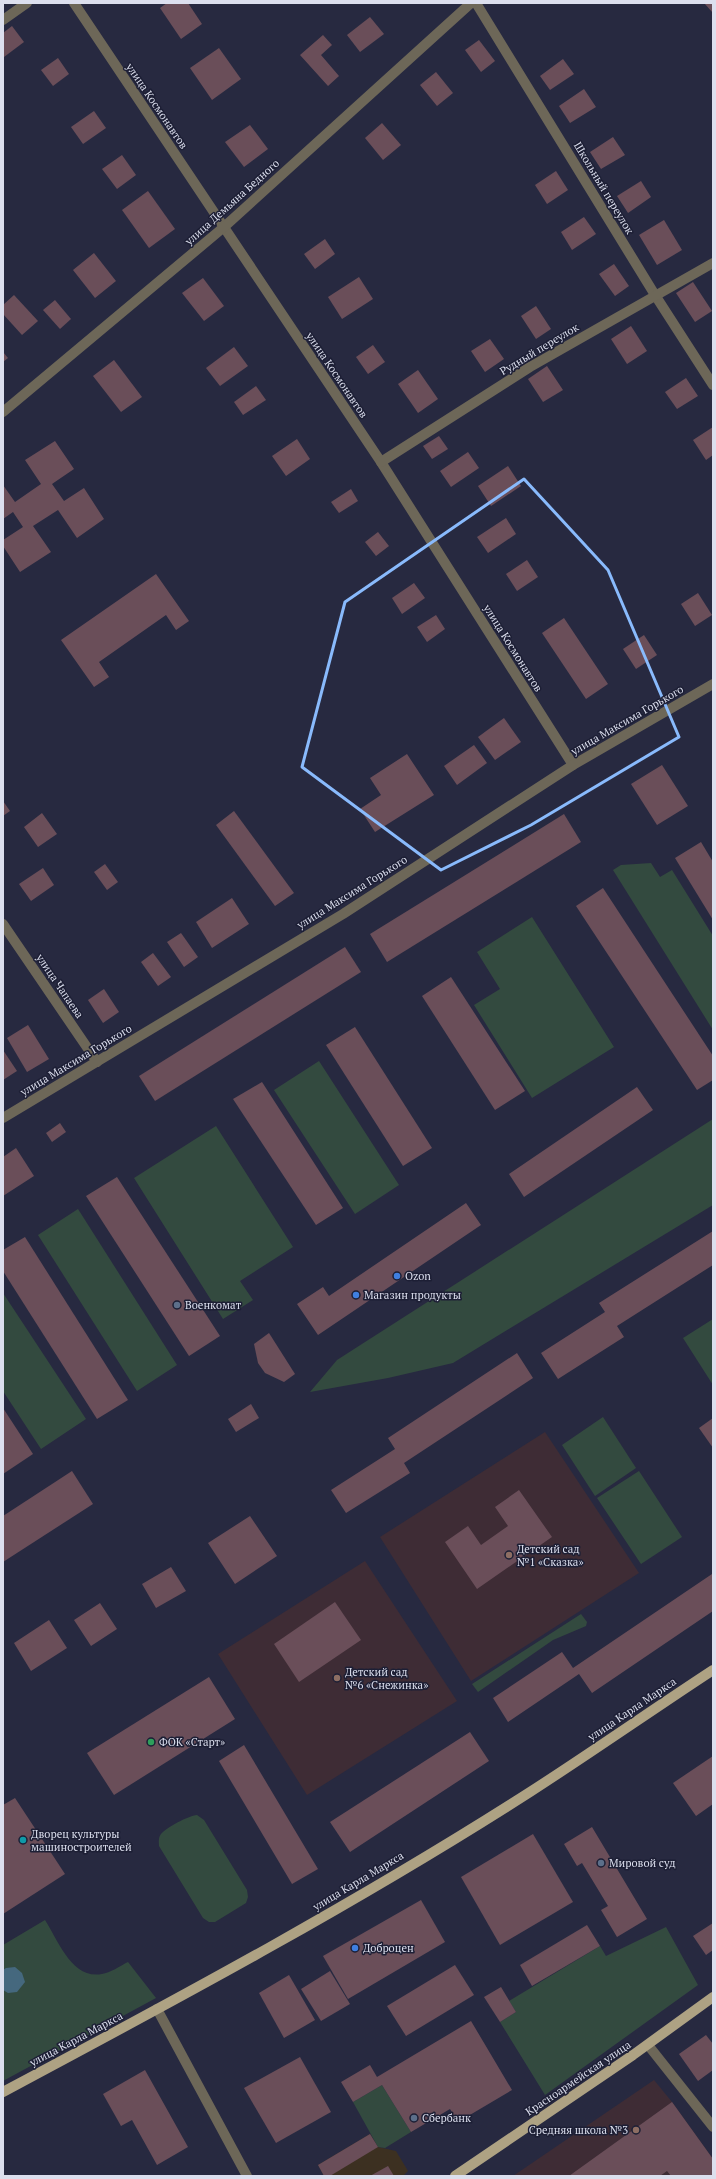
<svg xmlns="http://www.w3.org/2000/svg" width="716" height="2179" font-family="'PT Serif',serif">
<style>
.industrial{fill:#3c3021}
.education{fill:#3e2c35}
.green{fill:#334a3f}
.water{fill:#45687e}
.building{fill:#6a4e59}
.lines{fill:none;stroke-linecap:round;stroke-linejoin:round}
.minor{stroke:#6d6758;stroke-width:10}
.major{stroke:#aea283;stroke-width:10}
.marked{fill:none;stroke:#89bafc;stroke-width:3;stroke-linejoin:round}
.shop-dot{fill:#3f7fe0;stroke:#1d1f35;stroke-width:1.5}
.service-dot{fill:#5c6f8a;stroke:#1d1f35;stroke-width:1.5}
.education-dot{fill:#8d6e63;stroke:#1d1f35;stroke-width:1.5}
.leisure-dot{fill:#2e9e5b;stroke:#1d1f35;stroke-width:1.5}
.culture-dot{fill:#0f9aa8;stroke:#1d1f35;stroke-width:1.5}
.labels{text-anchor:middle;stroke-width:3;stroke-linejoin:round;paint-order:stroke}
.street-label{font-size:11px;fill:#dcdfee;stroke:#1d1f35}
.poi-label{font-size:11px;fill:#dcdfee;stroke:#1d1f35;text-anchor:start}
</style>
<rect width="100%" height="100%" fill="#272940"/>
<polygon class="industrial" points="370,2134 378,2147 396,2151 408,2171 403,2176 324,2176 318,2165"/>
<g class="education">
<polygon points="545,1432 639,1573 471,1681 380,1537"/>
<polygon points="365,1561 457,1701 307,1795 218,1654"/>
<polygon points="654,2080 672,2102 713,2159 713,2176 513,2176"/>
</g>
<g class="green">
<polygon points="651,863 660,877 672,870 713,936 713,1030 613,870 621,865"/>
<polygon points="532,917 614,1047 532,1098 474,1005 500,989 477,952"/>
<polygon points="319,1061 399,1185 355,1214 274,1090"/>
<polygon points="713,1119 713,1205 453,1363 388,1378 310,1392 337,1360"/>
<polygon points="216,1126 293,1247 240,1281 253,1300 223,1319 134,1178"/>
<polygon points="78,1209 177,1365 137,1391 38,1235"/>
<polygon points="3,1293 86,1419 41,1449 3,1391"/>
<polygon points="713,1319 713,1385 683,1338"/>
<polygon points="603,1417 636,1468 595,1496 562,1445"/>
<polygon points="639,1471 682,1537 641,1564 597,1498"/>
<polygon points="581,1614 587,1622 586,1626 553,1640 478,1692 472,1684"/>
<path d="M197 1815 204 1820 247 1890 248 1897 246 1903 215 1922H209L203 1918 159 1846C159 1842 158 1838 161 1834 167 1827 188 1816 197 1815Z"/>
<path d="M45 1920C58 1940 72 1980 102 1974 110 1973 120 1966 128 1962L156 1998 3 2081V1945Z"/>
<polygon points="666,1927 698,1985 545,2095 500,2022 516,2012 509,2001 600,1946 606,1956"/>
<polygon points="382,2085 411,2132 385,2148 378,2147 353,2102"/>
</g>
<polygon class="water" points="15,1967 22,1973 25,1982 17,1992 8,1993 3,1990 3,1970 6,1968"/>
<g class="building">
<polygon points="167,3 188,3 202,24 181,39 160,8"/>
<polygon points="704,3 713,3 713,13"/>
<polygon points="370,17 384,34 360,52 347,35"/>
<polygon points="12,26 24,42 4,57 3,33"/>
<polygon points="323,35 332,45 321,55 339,76 328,86 300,55"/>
<polygon points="479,40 495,61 481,72 465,50"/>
<polygon points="219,48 241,79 212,100 190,68"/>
<polygon points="58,58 69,74 53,86 41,70"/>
<polygon points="563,59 574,74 550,90 540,76"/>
<polygon points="436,72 453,93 437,106 420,85"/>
<polygon points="584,89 596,107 570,123 559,106"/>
<polygon points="94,111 106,128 83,144 71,127"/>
<polygon points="382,123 401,145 383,160 365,138"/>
<polygon points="250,125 268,149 244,167 225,142"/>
<polygon points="613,137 625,155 601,169 590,152"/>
<polygon points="122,155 136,175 117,189 102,169"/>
<polygon points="556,171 568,190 547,204 535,185"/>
<polygon points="641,181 651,197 628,213 617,196"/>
<polygon points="148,191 175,229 149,248 122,210"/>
<polygon points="584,217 596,234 572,250 561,232"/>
<polygon points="664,220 682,250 657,265 639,235"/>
<polygon points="325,239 335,254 315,269 304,254"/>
<polygon points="94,253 116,281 95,298 73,270"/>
<polygon points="614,264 629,286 615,296 599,274"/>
<polygon points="359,277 373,299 342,319 328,297"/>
<polygon points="203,278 224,306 204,321 182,293"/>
<polygon points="693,282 712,311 695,322 676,293"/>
<polygon points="14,295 38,321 22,335 3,314 3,305"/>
<polygon points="55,300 71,319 60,329 43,310"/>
<polygon points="536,306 551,329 536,339 521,316"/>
<polygon points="631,326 647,351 627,364 611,339"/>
<polygon points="490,339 504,359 485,372 471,351"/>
<polygon points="373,345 385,362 368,374 356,357"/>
<polygon points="234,347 248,366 220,386 206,368"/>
<polygon points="3,352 8,358 3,362"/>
<polygon points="114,360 142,397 121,412 93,376"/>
<polygon points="547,366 563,390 543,402 528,379"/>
<polygon points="418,370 438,399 418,413 398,384"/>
<polygon points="686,378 698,396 677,409 665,392"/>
<polygon points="256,386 266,400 243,415 234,402"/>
<polygon points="713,427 713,455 706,460 693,440"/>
<polygon points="439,436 448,449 432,459 423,446"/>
<polygon points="297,439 310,459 286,476 272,456"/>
<polygon points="55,441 74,469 52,484 64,501 84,488 104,519 77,538 58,510 33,526 51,552 20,572 3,546 3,540 23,527 13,512 3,519 3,485 15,502 41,484 25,460"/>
<polygon points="468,452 479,468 451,487 440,471"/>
<polygon points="508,466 521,486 491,506 478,486"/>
<polygon points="351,489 358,501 339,513 331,502"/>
<polygon points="506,518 516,534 488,553 477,537"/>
<polygon points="378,532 389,546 376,556 365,542"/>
<polygon points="527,560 538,577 517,591 506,574"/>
<polygon points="156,574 189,621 176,630 166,615 99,662 109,677 94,687 61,640"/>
<polygon points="414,583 425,598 402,614 392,598"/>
<polygon points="698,593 712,615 695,626 681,604"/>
<polygon points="436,615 445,629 427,642 417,627"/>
<polygon points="564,618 608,684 586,699 542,633"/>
<polygon points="644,635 657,655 636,669 623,649"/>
<polygon points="504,718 521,742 495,760 478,737"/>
<polygon points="474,745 487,763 457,785 444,766"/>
<polygon points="407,754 434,795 375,832 360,809 381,795 370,778"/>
<polygon points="662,765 688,806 657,825 631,784"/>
<polygon points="3,801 10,811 3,816"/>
<polygon points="234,811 294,893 275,906 216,825"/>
<polygon points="42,813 57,834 38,847 24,827"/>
<polygon points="564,814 581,842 387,962 370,934"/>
<polygon points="701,842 713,862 713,920 675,858"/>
<polygon points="105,864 118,882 107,890 94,872"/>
<polygon points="43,868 54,885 31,901 19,884"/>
<polygon points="603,888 713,1056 713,1080 697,1090 576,906"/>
<polygon points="232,898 249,924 212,948 196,922"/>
<polygon points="181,933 198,957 184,967 167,942"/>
<polygon points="345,947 361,972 155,1101 139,1076"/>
<polygon points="153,953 171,977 158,986 141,962"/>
<polygon points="451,977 525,1091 495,1110 422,996"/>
<polygon points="104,989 119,1012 103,1023 88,1000"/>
<polygon points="28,1025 49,1059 27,1072 7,1038"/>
<polygon points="355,1027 432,1148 403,1166 326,1045"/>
<polygon points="3,1050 17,1071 3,1080"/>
<polygon points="262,1082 343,1208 316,1225 233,1099"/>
<polygon points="637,1087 653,1110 524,1197 509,1174"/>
<polygon points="60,1123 66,1132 52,1142 46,1133"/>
<polygon points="16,1148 34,1176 3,1196 3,1157"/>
<polygon points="117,1177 220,1336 189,1356 86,1196"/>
<polygon points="466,1203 481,1225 318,1335 297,1304 323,1287 329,1296"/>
<polygon points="713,1231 713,1265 617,1326 624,1337 558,1379 541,1353 605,1312 599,1303"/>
<polygon points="25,1237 128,1400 97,1419 3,1271 3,1250"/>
<polygon points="269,1333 295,1374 284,1382 265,1373 258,1363 254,1344"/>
<polygon points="517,1353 533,1378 404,1463 410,1473 346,1513 331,1490 395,1449 388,1438"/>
<polygon points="251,1404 259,1418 236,1432 228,1419"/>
<polygon points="3,1408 33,1454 3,1474"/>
<polygon points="713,1418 713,1448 699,1428"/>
<polygon points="72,1471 93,1504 3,1562 3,1516"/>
<polygon points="519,1490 552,1537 477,1589 445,1542 468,1526 481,1545 508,1526 495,1507"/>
<polygon points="250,1516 277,1556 235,1584 208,1543"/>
<polygon points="171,1567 186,1591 156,1608 142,1584"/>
<polygon points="712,1574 713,1611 592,1693 579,1674 508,1722 493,1698 562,1652 573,1668"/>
<polygon points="335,1602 361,1640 299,1682 274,1644"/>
<polygon points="100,1603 117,1629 91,1646 74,1620"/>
<polygon points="49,1620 67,1648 31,1671 14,1643"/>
<polygon points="209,1677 235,1719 114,1795 87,1753"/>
<polygon points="470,1732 489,1761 350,1852 330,1822"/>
<polygon points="244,1745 318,1869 292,1884 219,1761"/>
<polygon points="713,1756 713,1804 696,1816 673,1783"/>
<polygon points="15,1798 65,1874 3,1914 3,1805"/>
<polygon points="592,1827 647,1919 617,1937 601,1910 608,1906 582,1863 577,1866 564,1844"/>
<polygon points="533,1834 573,1902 500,1945 461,1877"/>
<polygon points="421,1900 445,1942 348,1999 323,1956"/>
<polygon points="713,1923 713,1950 706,1955 693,1936"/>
<polygon points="587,1925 600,1946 532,1986 520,1965"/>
<polygon points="455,1965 474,1995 406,2036 387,2006"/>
<polygon points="330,1971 350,2004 321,2021 301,1989"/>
<polygon points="289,1975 315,2020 284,2038 259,1993"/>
<polygon points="501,1987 516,2012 500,2022 484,1997"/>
<polygon points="471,2021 512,2090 458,2122 450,2109 411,2132 382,2085 353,2102 341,2082 370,2065 377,2077"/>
<polygon points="706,2035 713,2044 713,2070 698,2081 679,2054"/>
<polygon points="300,2057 331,2112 276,2143 244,2088"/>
<polygon points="145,2070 188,2147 157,2165 132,2120 121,2126 103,2094"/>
<polygon points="672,2102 713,2159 713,2176 671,2176 667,2171 660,2176 569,2176"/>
<polygon points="370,2134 378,2147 330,2176 324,2176 318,2165"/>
<polygon points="388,2166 394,2176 370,2176"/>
</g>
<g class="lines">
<g class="minor">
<polyline points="74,3 381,462 573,765"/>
<polyline points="476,3 655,295 713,385"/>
<polyline points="3,20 27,3"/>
<polyline points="3,412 224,227 471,3"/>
<polyline points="381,462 530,367 713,263"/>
<polyline points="3,924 97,1062"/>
<polyline points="3,1118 343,914 573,765 713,684"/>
<polyline points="157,2009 247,2176"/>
<polyline points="648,2045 713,2127"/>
</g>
<g class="major">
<path d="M3 2092C181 1997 360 1901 530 1792 592 1752 652 1710 713 1670"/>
<polyline points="455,2176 633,2055 713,1997"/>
</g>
</g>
<path class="marked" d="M524 479 608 570 679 737 531 825 441 870 302 767 345 602Z"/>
<g class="shop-dot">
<circle cx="397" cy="1276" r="4"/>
<circle cx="356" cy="1295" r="4"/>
<circle cx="355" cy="1948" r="4"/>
</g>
<g class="service-dot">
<circle cx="177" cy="1305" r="4"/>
<circle cx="601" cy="1863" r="4"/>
<circle cx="414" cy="2118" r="4"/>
</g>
<g class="education-dot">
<circle cx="509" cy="1555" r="4"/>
<circle cx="337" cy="1678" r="4"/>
<circle cx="636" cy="2130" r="4"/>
</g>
<circle class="leisure-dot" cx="151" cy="1742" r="4"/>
<circle class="culture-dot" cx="23" cy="1840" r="4"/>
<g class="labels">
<g class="street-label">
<text transform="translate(157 106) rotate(56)" y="4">улица Космонавтов</text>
<text transform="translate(604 188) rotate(59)" y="4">Школьный переулок</text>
<text transform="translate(232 202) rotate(-42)" y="4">улица Демьяна Бедного</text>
<text transform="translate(539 349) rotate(-31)" y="4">Рудный переулок</text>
<text transform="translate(337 375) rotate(56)" y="4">улица Космонавтов</text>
<text transform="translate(513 648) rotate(58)" y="4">улица Космонавтов</text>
<text transform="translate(627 720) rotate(-30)" y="4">улица Максима Горького</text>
<text transform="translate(352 892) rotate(-32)" y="4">улица Максима Горького</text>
<text transform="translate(60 986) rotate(56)" y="4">улица Чапаева</text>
<text transform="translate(76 1060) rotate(-31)" y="4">улица Максима Горького</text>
<text transform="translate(632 1709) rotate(-34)" y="4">улица Карла Маркса</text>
<text transform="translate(358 1881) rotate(-31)" y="4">улица Карла Маркса</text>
<text transform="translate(76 2039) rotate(-28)" y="4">улица Карла Маркса</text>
<text transform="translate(578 2078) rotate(-34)" y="4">Красноармейская улица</text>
</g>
<g class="poi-label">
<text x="405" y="1280">Ozon</text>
<text x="364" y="1299">Магазин продукты</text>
<text x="185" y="1309">Военкомат</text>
<text x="517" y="1553">Детский сад<tspan x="517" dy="13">№1 «Сказка»</tspan></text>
<text x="345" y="1676">Детский сад<tspan x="345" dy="13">№6 «Снежинка»</tspan></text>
<text x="159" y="1746">ФОК «Старт»</text>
<text x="31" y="1838">Дворец культуры<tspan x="31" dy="13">машиностроителей</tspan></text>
<text x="609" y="1867">Мировой суд</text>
<text x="363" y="1952">Доброцен</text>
<text x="422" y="2122">Сбербанк</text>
<text x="628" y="2134" text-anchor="end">Средняя школа №3</text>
</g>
</g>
<rect width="716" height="2179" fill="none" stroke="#dcdfee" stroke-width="8"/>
</svg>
